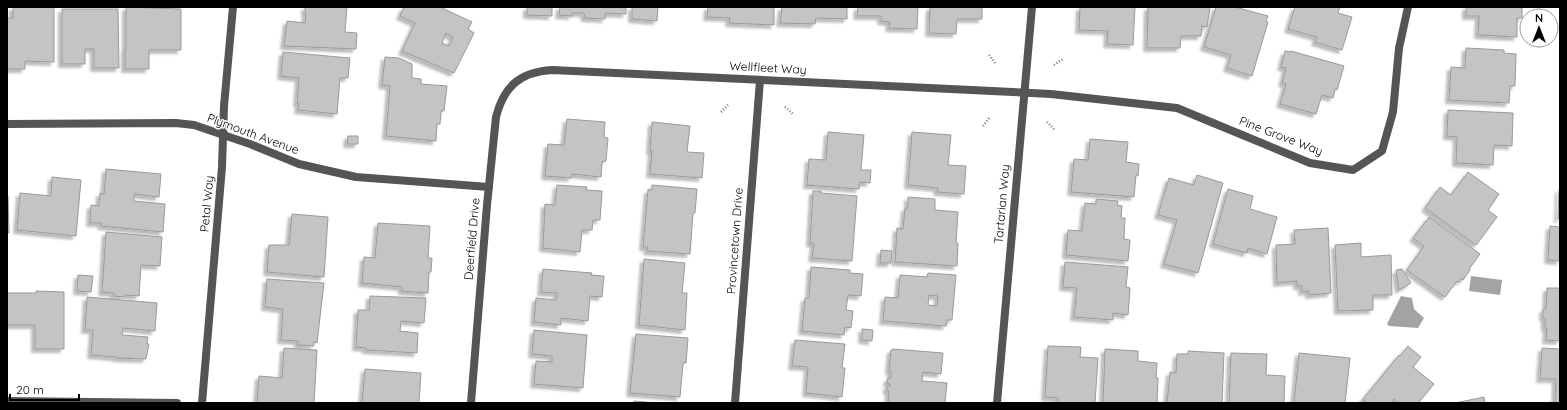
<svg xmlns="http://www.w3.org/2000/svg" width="1567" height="410" font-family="Quicksand,sans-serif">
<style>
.water{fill:#a3a3a3}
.building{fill:#c4c4c4;stroke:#999;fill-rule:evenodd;filter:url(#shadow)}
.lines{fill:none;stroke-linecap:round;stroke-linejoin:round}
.path{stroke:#777;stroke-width:2.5;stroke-dasharray:1 2;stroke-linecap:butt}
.minor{stroke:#555;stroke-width:8}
.labels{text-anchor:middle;stroke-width:3;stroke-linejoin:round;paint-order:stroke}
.street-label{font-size:12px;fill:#000;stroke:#fff}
</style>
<defs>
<filter id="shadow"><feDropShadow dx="-3.5" dy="3.5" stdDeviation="1" flood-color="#0004"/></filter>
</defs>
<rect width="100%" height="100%" fill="#fff"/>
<g class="water">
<polygon points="1471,276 1502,280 1500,295 1469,291"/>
<polygon points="1401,296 1412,298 1414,309 1424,318 1418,328 1389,326 1387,324"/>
</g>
<g class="building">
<polygon points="13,7 54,7 54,62 25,61 25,69 7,69 7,18 13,18"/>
<polygon points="126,7 181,9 181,50 149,50 149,69 125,69 125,49 126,49"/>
<polygon points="305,7 347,7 345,32 357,33 356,49 284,46 287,21 305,23 306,13 305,12"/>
<path d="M404 7H440L472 22 468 29 474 33 454 73 402 51 415 23 400 16ZM446 33 453 37 449 46 442 43Z"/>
<polygon points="527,7 552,7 552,16 527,15"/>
<polygon points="560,7 626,7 626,14 606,13 605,19 585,18 584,13 572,13 572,16 559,15"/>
<polygon points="632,7 658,7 657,21 632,19"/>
<polygon points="708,7 774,7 774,25 729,23 730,18 707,17"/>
<polygon points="782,7 847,7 847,19 816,18 815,24 780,23"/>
<polygon points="858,7 918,7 917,29 889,28 890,22 881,21 881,16 857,16"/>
<polygon points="930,7 982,7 982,19 957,19 956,34 929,33"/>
<polygon points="1080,7 1135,7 1133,45 1107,44 1108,31 1079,30"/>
<polygon points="1148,7 1210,7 1207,27 1202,26 1201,36 1181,36 1180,48 1147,48"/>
<polygon points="1216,7 1235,7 1268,16 1266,21 1268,22 1252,76 1227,68 1231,55 1204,47"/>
<polygon points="1295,7 1340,7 1338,13 1352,17 1342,50 1315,42 1317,37 1288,29"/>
<polygon points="1466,7 1522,7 1522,18 1517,18 1517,37 1478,35 1479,16 1466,16"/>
<polygon points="62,9 118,9 119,68 94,68 94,49 85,49 85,64 62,64"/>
<polygon points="1466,48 1504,50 1504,53 1516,54 1515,86 1510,86 1509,103 1449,100 1451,67 1465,68"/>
<polygon points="1285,51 1291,52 1291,51 1344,66 1337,90 1335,89 1333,98 1322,95 1316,114 1280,104 1286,84 1282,83 1286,68 1281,67"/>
<polygon points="283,52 350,58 348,78 340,78 337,114 298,110 299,103 297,103 299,78 281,76"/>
<polygon points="385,57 399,58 412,64 412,78 421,79 421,84 447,86 444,111 441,111 440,124 437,124 436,141 386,136 390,86 382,85"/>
<polygon points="1448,110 1513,113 1512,146 1494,145 1493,165 1456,163 1457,137 1447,136"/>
<polygon points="567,119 605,122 604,137 608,138 606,161 602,162 601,177 572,174 571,178 545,176 548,144 564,145"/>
<polygon points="652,122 690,126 687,152 704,153 702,178 650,174 652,151 650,151"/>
<polygon points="828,132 864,135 861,170 871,170 870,183 860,182 859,189 807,185 809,159 826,160"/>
<polygon points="912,132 951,135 948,165 966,166 964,194 937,192 938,188 908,185"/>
<polygon points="348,136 358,136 358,144 347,144"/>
<polygon points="1090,139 1128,142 1126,162 1139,164 1138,176 1136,175 1134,197 1071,192 1074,159 1088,160"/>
<polygon points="106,169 161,174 159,197 134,194 134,201 165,204 163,232 101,226 102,223 90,223 91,205 99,206 100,193 104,194"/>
<polygon points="1468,172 1499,194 1488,210 1497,217 1476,245 1425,208 1440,187 1451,195"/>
<polygon points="1197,175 1223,183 1198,273 1164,264 1177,220 1158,215 1169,178 1194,185"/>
<polygon points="52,177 81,180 76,236 17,230 20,193 51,196"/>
<polygon points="557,185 587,187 586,190 602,191 600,220 593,220 592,230 582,230 580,252 543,248 545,204 555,205"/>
<polygon points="652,185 697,189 695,213 693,213 690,254 647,251 648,247 643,247 648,190 652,190"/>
<polygon points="1228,189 1253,196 1250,209 1277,217 1267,254 1248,248 1247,253 1213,244"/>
<polygon points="1559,189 1560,189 1560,219 1558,219"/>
<polygon points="813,191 821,191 821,193 857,196 852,261 812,258 814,244 810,243"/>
<polygon points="7,196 8,196 9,233 7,233"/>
<polygon points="908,197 935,199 935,210 958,212 956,243 958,243 957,266 895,262 897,228 903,229 905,208 908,208"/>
<polygon points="1096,199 1118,201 1117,205 1122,206 1121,218 1125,218 1124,239 1130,240 1128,261 1066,255 1068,230 1082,231 1085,203 1096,204"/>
<polygon points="292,214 328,217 324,277 267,272 269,245 289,245"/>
<polygon points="1429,217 1480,254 1469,269 1470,270 1463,280 1462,278 1459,282 1457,281 1445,297 1407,270 1424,246 1413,238"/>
<polygon points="378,223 430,226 428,258 432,258 431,272 429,272 428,293 402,291 402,287 362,283 364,257 375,258"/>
<polygon points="1550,226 1560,227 1560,261 1548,260"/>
<polygon points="1328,228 1331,293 1309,295 1309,291 1302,292 1302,286 1297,286 1297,281 1277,283 1276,245 1295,244 1294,230"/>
<polygon points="106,232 162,237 160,266 141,265 139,296 125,295 124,297 114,296 114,293 102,292"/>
<polygon points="1361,243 1361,257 1391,255 1392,295 1373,295 1373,310 1338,311 1335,245"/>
<polygon points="881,250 892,251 891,263 880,263"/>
<polygon points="644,259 685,263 682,293 687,293 685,330 639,325"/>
<polygon points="1065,262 1128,267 1126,287 1130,288 1128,315 1113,313 1113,320 1074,317 1077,288 1063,287"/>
<polygon points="811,267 850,270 850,273 863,274 861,296 848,295 846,310 853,311 851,328 845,327 844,335 802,331 805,298 809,298"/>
<polygon points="543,269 592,273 591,275 604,276 602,297 590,296 588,321 561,318 561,325 534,322 536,298 556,300 557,293 541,292"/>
<polygon points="1402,269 1411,283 1399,290 1396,270"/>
<path d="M928 273 956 275 952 320H947L946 326 883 321 885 297 898 298 900 275 927 277ZM929 295 938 296 937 306 928 305Z"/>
<polygon points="78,275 93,276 91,292 77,291"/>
<polygon points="267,279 324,283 317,343 314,342 313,346 298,345 298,341 281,340 283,309 265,307"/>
<polygon points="1547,288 1560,288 1560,341 1546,340 1547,328 1545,328 1545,319 1543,317 1543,310 1546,308"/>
<polygon points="36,291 64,292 64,349 35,349 35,325 7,325 7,293 36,293"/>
<polygon points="370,296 426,298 424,323 401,321 400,331 418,333 417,353 366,350 366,348 356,347 358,310 369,310"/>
<polygon points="87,297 157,303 155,331 123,328 122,335 148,337 147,344 149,344 146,359 116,358 116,357 91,355 93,330 85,330"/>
<polygon points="862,329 873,330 872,341 862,340"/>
<polygon points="534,330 587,335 583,388 534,384 536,361 552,362 552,356 532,354"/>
<polygon points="636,334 688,338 686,363 683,363 680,397 630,393"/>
<polygon points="795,340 845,344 842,368 845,368 842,397 806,393 808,367 792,366"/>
<polygon points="1048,346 1081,347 1080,357 1098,358 1095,403 1058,403 1058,398 1045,397"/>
<polygon points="1408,346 1421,357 1413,367 1434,384 1418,403 1399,403 1394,399 1391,403 1367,403 1363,399 1399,355 1400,356"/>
<polygon points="284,348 317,350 314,403 257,403 259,376 282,378"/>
<polygon points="1542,348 1560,349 1560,403 1555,403 1556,379 1540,379"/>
<polygon points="893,349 943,353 941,374 923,372 922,381 947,383 945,403 888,403 889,391 887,391 887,386 890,386 890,384 887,383 888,378 891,378 891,371 889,371 891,350"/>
<polygon points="1105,349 1138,351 1138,361 1157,363 1156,378 1158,378 1157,403 1103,403"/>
<polygon points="1188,351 1224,353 1222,403 1167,403 1170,372 1176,373 1177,354 1188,354"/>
<polygon points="1231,353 1267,354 1266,375 1285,376 1284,403 1229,403"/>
<polygon points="1299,353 1350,358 1345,403 1294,403"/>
<polygon points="365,369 421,373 419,403 362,403"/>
<polygon points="1484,397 1485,403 1455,403"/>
<polygon points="634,401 656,403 634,403"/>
</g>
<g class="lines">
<g class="path">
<polyline points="989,55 995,63"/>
<polyline points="1054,65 1063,59"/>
<polyline points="785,107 794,115"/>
<polyline points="721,112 728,105"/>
<polyline points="1047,122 1055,130"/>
<polyline points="983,126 990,117"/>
</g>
<g class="minor">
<polyline points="7,124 176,123 194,125 250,144 299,164 356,177 489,187"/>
<polyline points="7,401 177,403"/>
<polyline points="202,403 222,167 224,106 233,7"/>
<path d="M471 403 487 205 496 117C504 86 520 72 552 70L992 91 1051 94 1177 108 1310 163 1353 170 1382 151 1393 112 1399 48 1408 7"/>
<polyline points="735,403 760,80"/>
<polyline points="997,403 1032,7"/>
</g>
</g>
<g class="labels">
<g class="street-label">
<text transform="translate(768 68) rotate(3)" y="4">Wellfleet Way</text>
<text transform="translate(253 134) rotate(20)" y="4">Plymouth Avenue</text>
<text transform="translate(1281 136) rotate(21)" y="4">Pine Grove Way</text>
<text transform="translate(207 204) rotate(-85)" y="4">Petal Way</text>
<text transform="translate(1002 204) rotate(-85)" y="4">Tartarian Way</text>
<text transform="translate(472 239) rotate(-85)" y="4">Deerfield Drive</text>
<text transform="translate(735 241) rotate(-86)" y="4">Provincetown Drive</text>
</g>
</g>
<rect width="1567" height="410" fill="none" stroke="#000000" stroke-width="16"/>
<g transform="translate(1539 28)"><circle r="19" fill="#ffffff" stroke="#999999"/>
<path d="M0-3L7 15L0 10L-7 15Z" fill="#000000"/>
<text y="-6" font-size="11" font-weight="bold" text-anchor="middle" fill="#000000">N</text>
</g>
<path d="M10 394v6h69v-6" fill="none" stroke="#000000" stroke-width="2"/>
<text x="16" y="394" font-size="12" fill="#000000" stroke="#ffffff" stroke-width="3" paint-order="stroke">20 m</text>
</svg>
